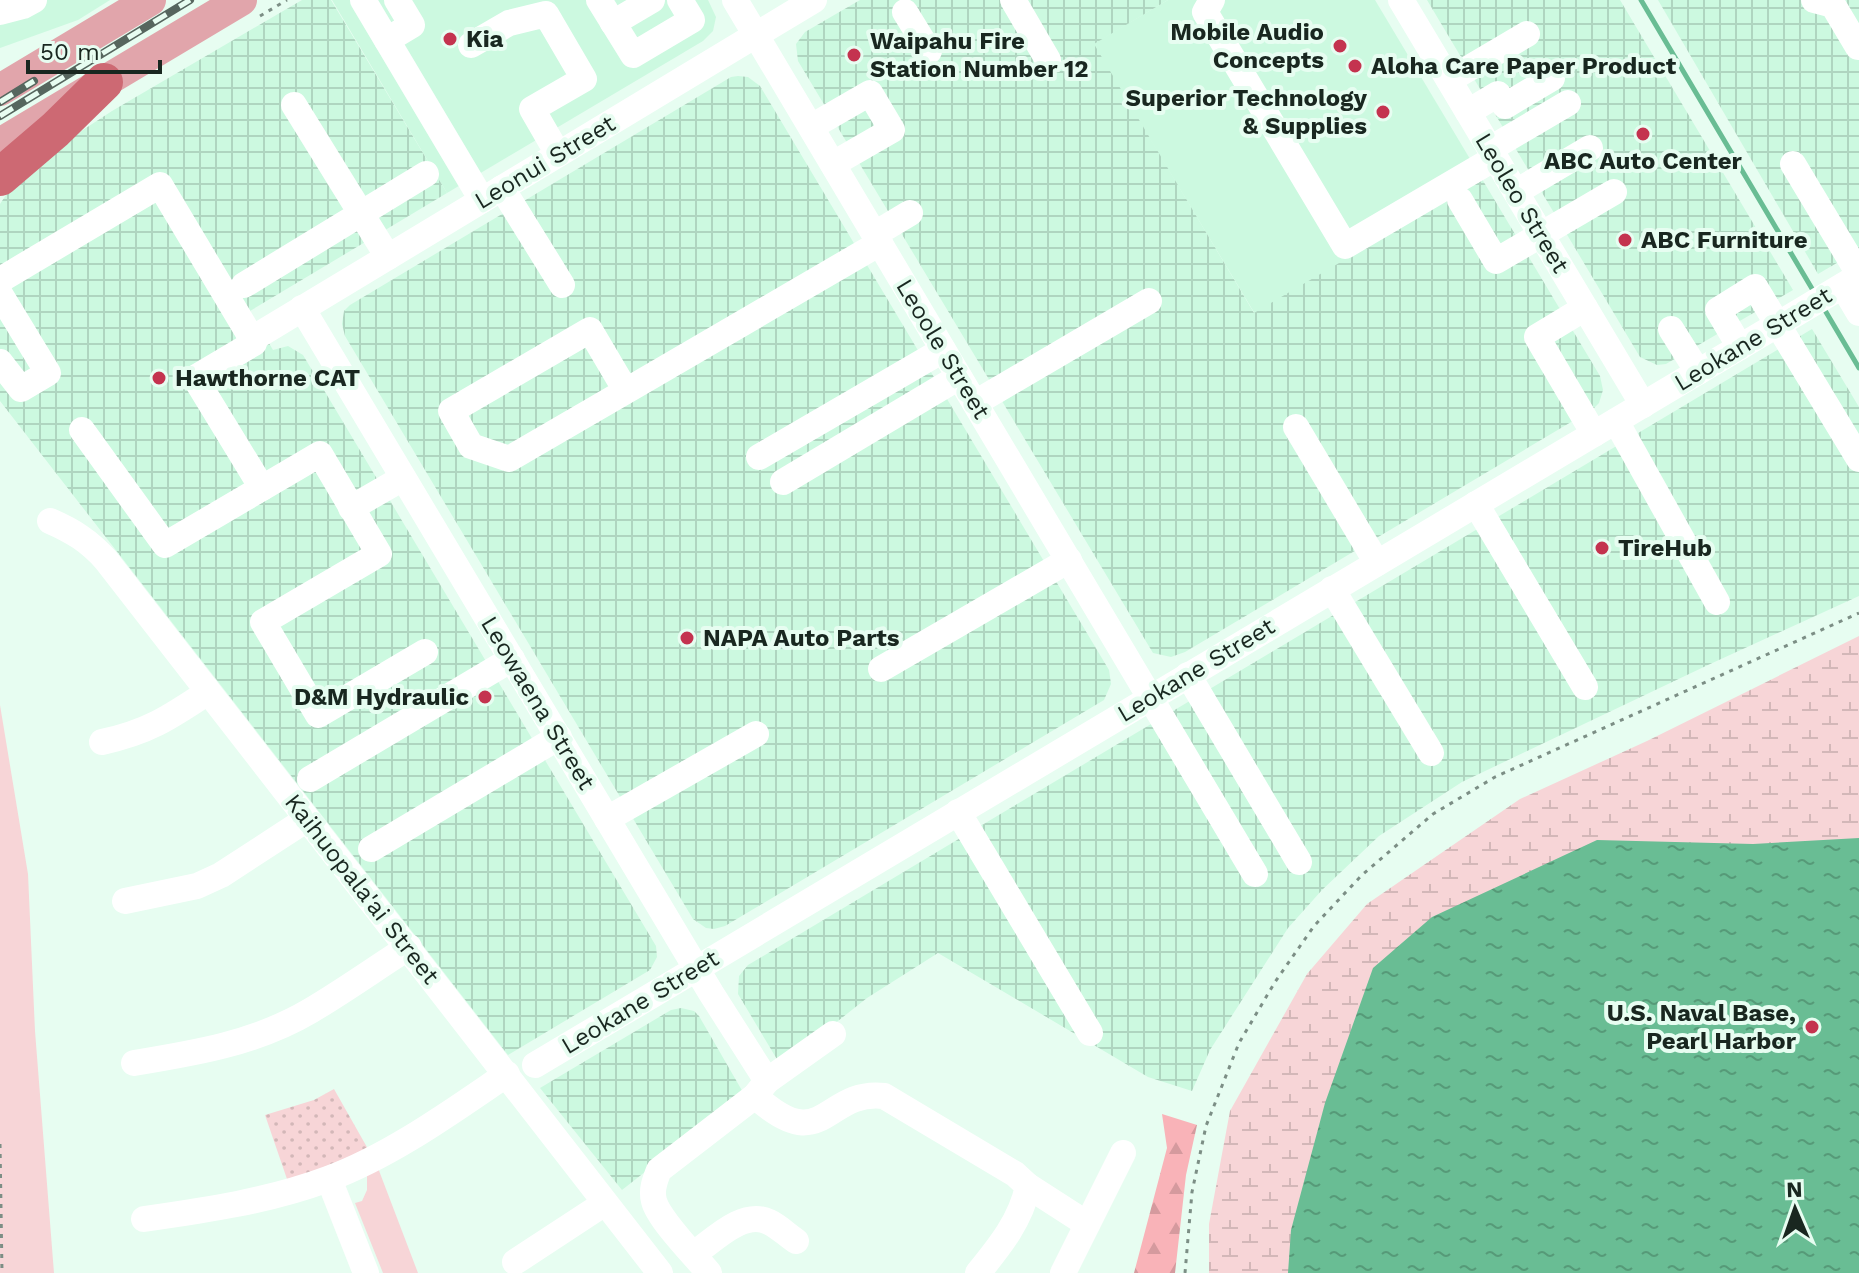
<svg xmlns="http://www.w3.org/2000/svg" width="1859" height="1273" font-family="'Work Sans',sans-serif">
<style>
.built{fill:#ccf9e0}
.industrial{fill:url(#industrial-grid)}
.grass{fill:#f7d5d7}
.forest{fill:url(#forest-firs)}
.wetland{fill:url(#wetland-marsh)}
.park{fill:url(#park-dots)}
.water{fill:url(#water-ripples)}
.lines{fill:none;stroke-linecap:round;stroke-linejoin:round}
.stream{stroke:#69bd94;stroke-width:5}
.path{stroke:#7c8e85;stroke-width:3;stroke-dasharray:4 6;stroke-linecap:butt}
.minor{stroke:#fff;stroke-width:26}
.major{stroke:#e1a5ab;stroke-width:32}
.highway{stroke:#cd6973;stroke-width:38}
.rail-casing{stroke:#56665e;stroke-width:8}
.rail{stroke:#e7fdf1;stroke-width:5;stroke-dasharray:15;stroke-linecap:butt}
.poi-dot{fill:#c4334f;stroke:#e7fdf1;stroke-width:3}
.labels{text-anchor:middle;stroke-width:8;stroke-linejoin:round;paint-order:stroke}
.poi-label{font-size:24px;font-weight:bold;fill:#192720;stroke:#e7fdf1;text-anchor:start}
.street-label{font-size:24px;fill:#192720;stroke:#e7fdf1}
</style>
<defs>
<pattern id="industrial-grid" width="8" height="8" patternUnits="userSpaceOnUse" patternTransform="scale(2)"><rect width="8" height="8" fill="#ccf9e0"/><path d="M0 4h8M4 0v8" fill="none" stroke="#afd5c0"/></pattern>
<pattern id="forest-firs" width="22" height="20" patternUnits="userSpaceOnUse" patternTransform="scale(2)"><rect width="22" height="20" fill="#f9b3b8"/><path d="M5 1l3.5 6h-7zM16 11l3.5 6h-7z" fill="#d59a9e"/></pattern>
<pattern id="wetland-marsh" width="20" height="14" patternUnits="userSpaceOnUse" patternTransform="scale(2)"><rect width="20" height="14" fill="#f7d5d7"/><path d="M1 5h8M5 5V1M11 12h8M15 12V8" fill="none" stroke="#d3b7b8"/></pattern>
<pattern id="park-dots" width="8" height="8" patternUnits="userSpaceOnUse" patternTransform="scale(2)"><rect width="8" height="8" fill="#f7d5d7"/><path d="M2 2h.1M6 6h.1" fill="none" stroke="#d3b7b8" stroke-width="1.8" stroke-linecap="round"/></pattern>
<pattern id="water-ripples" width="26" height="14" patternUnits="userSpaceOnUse" patternTransform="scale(2)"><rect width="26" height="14" fill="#69bd94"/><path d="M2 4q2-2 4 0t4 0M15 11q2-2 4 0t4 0" fill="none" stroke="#569a78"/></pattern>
</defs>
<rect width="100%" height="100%" fill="#e7fdf1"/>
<g class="built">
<polygon points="0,0 110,0 78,20 0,48"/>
<polygon points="332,0 708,0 716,17 713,31 703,41 447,193"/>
<polygon points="1168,0 1375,0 1482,179 1255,314 1093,44"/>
</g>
<g class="industrial">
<polygon points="302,0 331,0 447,193 250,311 273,350 288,346 303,355 656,946 657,957 650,970 508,1055 0,401 0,204 10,189 66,141 112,111"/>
<polygon points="860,0 1168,0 1094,44 1254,313 1482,179 1600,376 1603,390 1599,403 1593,409 1185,652 1171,657 1153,653 798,61 796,44 805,32"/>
<polygon points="1427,0 1620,0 1793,290 1666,364 1657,365 1640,357"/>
<polygon points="1658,0 1859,0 1859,250 1818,274"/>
<polygon points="738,76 748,77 760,86 1109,670 1111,684 1104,700 725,926 714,929 706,928 693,919 345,336 342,324 344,311 350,305 731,77"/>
<polygon points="1812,329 1859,407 1859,596 1708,665 1462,782 1379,836 1322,890 1288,928 1210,1050 1192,1091 1148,1077 938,953 867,998 781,1066 738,994 739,976 748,965"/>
<polygon points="681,1008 694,1011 699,1016 744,1094 622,1190 540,1088 671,1010"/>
</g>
<g class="grass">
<polygon points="0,705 28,874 35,1031 54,1273 0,1273"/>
<polygon points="378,1168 418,1273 383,1273 355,1203 362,1201 367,1190 367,1175"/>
</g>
<polygon class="forest" points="1162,1114 1197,1125 1186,1175 1175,1273 1134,1273 1167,1148"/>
<polygon class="wetland" points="1859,636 1859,906 1339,1273 1209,1273 1209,1224 1230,1111 1307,974 1367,904 1520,799 1647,741"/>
<polygon class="park" points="334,1089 368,1149 288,1182 265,1115 314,1100"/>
<polygon class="water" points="1859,838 1859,1273 1288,1273 1291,1230 1325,1103 1373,968 1432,917 1597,840 1753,844"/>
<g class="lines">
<g class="stream">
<polyline points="1641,0 1814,292"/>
<polyline points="1823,307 1859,368"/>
</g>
<g class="path">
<polyline points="260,16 287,0"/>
<polyline points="0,1144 2,1273"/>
<polyline points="1185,1273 1192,1192 1206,1126 1239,1043 1275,982 1314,926 1362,875 1433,814 1495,777 1859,613"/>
</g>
<g class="minor">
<polyline points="363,0 482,200"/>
<polyline points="599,0 633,55 692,20 680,0"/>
<polyline points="735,0 1255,874"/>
<polyline points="1013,0 1048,60"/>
<polyline points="1212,0 1205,12 1345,246 1495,158"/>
<polyline points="1401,0 1643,405"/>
<polyline points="1814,0 1833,5 1858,47"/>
<polyline points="0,12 23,6 34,0"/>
<polyline points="905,12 929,51"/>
<polyline points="613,23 652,0"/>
<polyline points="387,40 412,25 397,0"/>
<polyline points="471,45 509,23 546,14 584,79 532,109 558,154"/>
<polyline points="1449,80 1527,34"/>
<polyline points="294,105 388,257"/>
<polyline points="1468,112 1498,94 1505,106 1552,78"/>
<polyline points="811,127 870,93 892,130 833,164"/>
<polyline points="1490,149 1568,103"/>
<polyline points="1793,164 1859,274"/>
<polyline points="502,188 562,285"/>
<polyline points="1516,192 1590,148"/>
<polyline points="1460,200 1496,261 1614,192"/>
<polyline points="875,234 910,213"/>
<polyline points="0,280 160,185 252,339 814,0"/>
<polyline points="244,285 426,174"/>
<polyline points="1843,286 1859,313"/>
<polyline points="0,294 48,373 21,389 0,362"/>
<path d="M302 308 711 993 767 1081 755 1096 659 1170C655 1180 651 1190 654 1201 659 1220 695 1256 709 1273"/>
<polyline points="1585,308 1537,337 1594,434"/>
<polyline points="1671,329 1698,372"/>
<polyline points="252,339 254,343 195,378 262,488"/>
<polyline points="1740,347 1718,310 1755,287 1859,459"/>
<polyline points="626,391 509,459 471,446 451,411 590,330 626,391 880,243"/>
<polyline points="975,403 1149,301"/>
<polyline points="1616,421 1717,602"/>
<polyline points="1296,427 1377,563"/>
<polyline points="82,430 165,545 320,454 379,554 263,622 318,715 425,652"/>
<polyline points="759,457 943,350"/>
<polyline points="783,482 959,377"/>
<polyline points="1476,504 1585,687"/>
<polyline points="351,508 403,478"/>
<path d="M50 521C73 531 89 541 106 560L660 1273"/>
<polyline points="1332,589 1431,753"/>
<polyline points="881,669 1069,560"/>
<polyline points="1188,675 1299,862"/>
<path d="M102 742C148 732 169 718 208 692"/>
<polyline points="310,779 512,659"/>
<polyline points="958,812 1090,1033"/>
<polyline points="607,819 756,734"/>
<polyline points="371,849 559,737"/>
<polyline points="125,901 197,886 221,875 307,819"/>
<path d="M134 1063C195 1053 256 1043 310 1011 344 991 376 968 409 947"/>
<polyline points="535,1065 1859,276"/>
<polyline points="767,1081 833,1034"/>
<path d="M755 1096C824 1159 824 1089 884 1096L1015 1174 1028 1186C1021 1220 1000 1246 978 1273"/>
<polyline points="329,1179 366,1273"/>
<polyline points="1028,1186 1087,1224"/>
<path d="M144 1219C207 1210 269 1201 328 1179 392 1155 451 1112 507 1074"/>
<path d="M694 1254C713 1241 743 1209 769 1222 778 1226 787 1235 796 1241"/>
<polyline points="515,1262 605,1203"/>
<polyline points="1063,1273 1123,1153"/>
</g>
<g class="major">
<polyline points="0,90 150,0"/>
<polyline points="0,144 241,0"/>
</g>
<polyline class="highway" points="0,177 55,130 104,82"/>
<g class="rail-casing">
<g id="rail">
<polyline points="0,102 34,81"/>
<polyline points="0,116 190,0"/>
</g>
</g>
<use href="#rail" class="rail"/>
</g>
<g class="poi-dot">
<circle cx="450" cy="39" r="8"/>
<circle cx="1340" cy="46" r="8"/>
<circle cx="854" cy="55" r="8"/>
<circle cx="1355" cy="66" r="8"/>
<circle cx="1383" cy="112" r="8"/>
<circle cx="1643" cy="134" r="8"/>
<circle cx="1625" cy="240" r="8"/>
<circle cx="159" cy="378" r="8"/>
<circle cx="1602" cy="548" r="8"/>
<circle cx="687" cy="638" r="8"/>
<circle cx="485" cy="697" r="8"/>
<circle cx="1812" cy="1027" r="8"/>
</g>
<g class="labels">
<g class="poi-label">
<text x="1324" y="40" text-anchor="end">Mobile Audio<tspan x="1324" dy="28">Concepts</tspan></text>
<text x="466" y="47">Kia</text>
<text x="870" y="49">Waipahu Fire<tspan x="870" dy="28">Station Number 12</tspan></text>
<text x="1371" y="74">Aloha Care Paper Product</text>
<text x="1367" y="106" text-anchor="end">Superior Technology<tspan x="1367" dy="28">&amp; Supplies</tspan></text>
<text x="1643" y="169" text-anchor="middle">ABC Auto Center</text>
<text x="1641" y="248">ABC Furniture</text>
<text x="175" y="386">Hawthorne CAT</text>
<text x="1618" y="556">TireHub</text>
<text x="703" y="646">NAPA Auto Parts</text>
<text x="469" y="705" text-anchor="end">D&amp;M Hydraulic</text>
<text x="1796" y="1021" text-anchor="end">U.S. Naval Base,<tspan x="1796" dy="28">Pearl Harbor</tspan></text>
</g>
<g class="street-label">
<text transform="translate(545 162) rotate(-31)" y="8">Leonui Street</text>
<text transform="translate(1522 203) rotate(59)" y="8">Leoleo Street</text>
<text transform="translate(1753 339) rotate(-31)" y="8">Leokane Street</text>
<text transform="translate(943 349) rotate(59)" y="8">Leoole Street</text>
<text transform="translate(1196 670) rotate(-31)" y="8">Leokane Street</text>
<text transform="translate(538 703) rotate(59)" y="8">Leowaena Street</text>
<text transform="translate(362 889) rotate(52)" y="8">Kaihuopala'ai Street</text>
<text transform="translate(640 1002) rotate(-31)" y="8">Leokane Street</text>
</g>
</g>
<g transform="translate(1795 1209) rotate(358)" stroke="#e7fdf1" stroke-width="6" paint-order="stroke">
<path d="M0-6L14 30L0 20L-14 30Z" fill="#192720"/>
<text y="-12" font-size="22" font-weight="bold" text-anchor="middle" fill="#192720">N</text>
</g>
<path d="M28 60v12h132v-12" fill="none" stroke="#192720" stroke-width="4"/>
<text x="40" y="60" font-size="24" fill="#192720" stroke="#e7fdf1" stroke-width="6" paint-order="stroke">50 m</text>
</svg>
